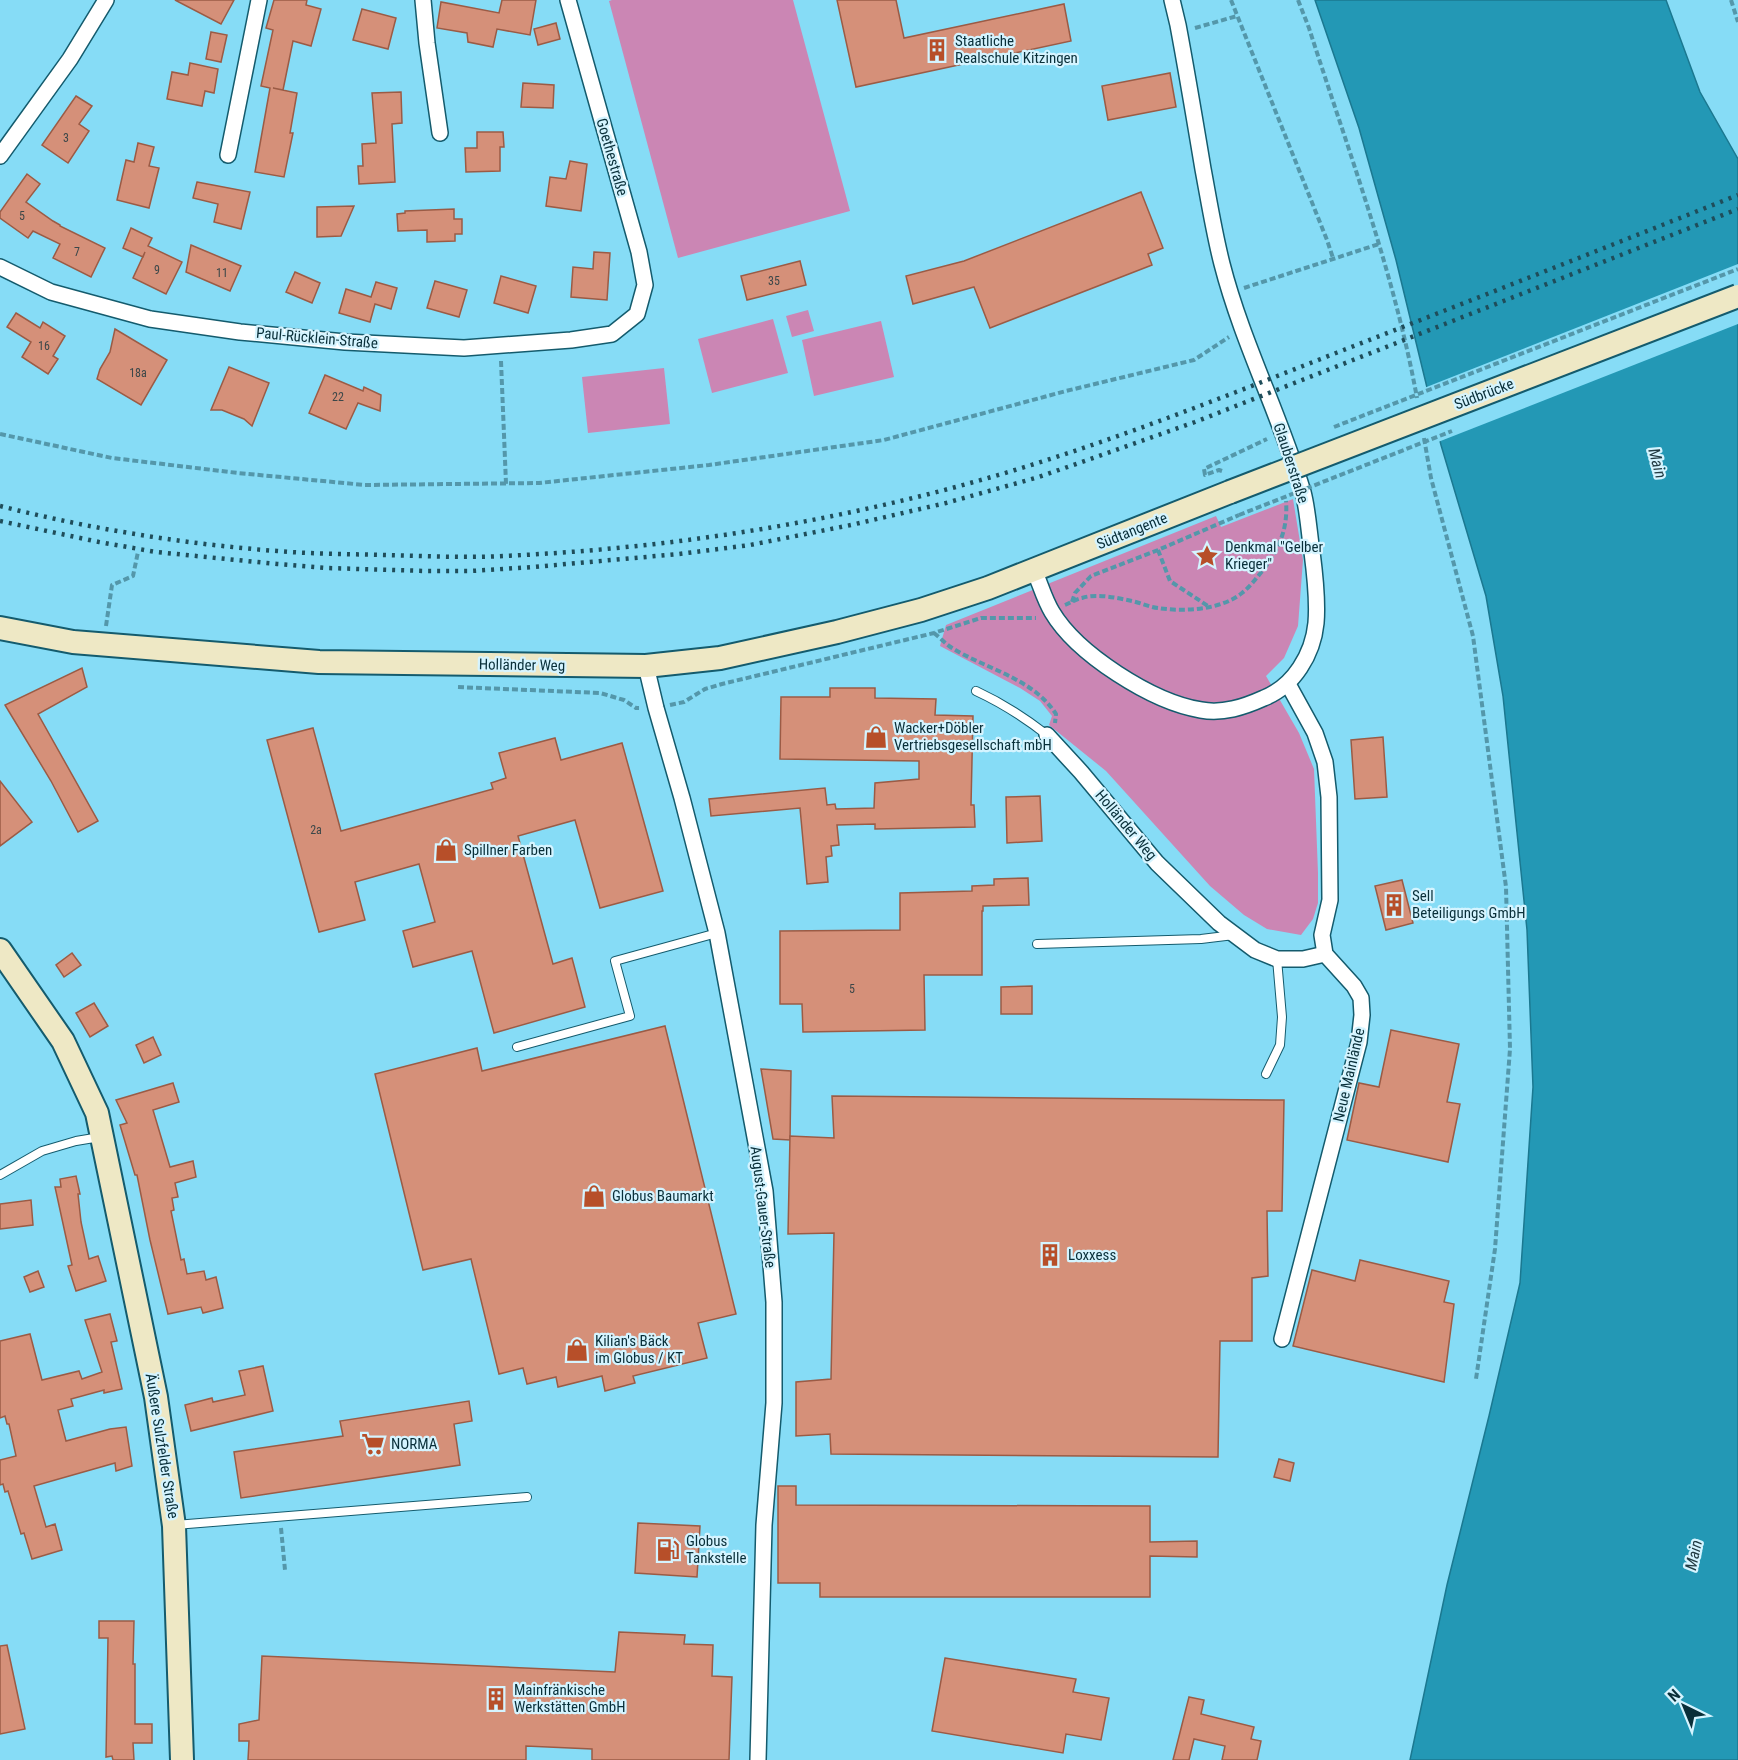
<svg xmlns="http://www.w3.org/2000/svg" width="1738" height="1760" font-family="'Roboto Condensed',sans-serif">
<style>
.green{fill:#cb86b4}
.water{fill:#2398b5;stroke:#1b7890;stroke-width:1.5}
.pier{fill:#86dcf6}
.building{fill:#d59079;stroke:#9b5b45;stroke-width:1.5}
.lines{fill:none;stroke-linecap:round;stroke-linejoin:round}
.service-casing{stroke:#145b6d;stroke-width:10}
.minor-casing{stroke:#145b6d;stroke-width:18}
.secondary-casing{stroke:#145b6d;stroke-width:26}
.path{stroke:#5497aa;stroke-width:4;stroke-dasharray:6 3;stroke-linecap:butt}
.service{stroke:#fff;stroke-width:8}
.minor{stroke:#fff;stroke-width:15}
.secondary{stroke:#eee8c5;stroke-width:22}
.rail{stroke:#1f4d5a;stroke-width:4.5;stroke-dasharray:3 6;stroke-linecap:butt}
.secondary-bridge-casing{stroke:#145b6d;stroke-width:26;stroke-linecap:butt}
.path-bridge{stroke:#5497aa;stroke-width:4;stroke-dasharray:6 3;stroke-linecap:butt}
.secondary-bridge{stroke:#eee8c5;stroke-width:22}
.labels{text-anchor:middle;stroke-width:4.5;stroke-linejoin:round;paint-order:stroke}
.number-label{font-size:12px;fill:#3c4749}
.poi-label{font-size:15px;fill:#092f39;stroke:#d5f4ff;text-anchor:start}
.street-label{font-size:15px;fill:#092f39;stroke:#d5f4ff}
.water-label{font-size:16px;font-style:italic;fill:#223a42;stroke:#d5f4ff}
</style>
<rect width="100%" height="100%" fill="#86dcf6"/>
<g class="green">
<polygon points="612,0 793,0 850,211 678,258 609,1"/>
<polygon points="808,310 814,331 792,337 786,316"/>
<polygon points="773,319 788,373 712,393 698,339"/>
<polygon points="881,321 894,377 814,396 802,340"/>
<polygon points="664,368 670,424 588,433 582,377"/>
<polygon points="1293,499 1303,560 1298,626 1284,658 1266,676 1299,733 1314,769 1318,873 1318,903 1313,919 1301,935 1267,929 1244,915 1210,886 1106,771 1049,725 1052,716 1040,701 1020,688 940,646 946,625 1216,516 1221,527"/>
</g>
<polygon class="water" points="1315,0 1666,0 1700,92 1738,159 1738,1760 1410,1760 1447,1585 1489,1416 1520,1283 1533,1087 1527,930 1503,696 1486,596 1441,445 1396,260 1359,128"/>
<polygon class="pier" points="1738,264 1738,324 1438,442 1424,388"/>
<g class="building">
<polygon points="175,0 234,0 221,24"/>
<polygon points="274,0 307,0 306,5 321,9 311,46 293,41 283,90 273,88 297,93 290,133 293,133 284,177 255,172 270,88 261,86 273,30 266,28"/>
<polygon points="502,0 536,0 530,35 497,29 493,47 468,42 467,33 437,28 441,2 499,13"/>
<polygon points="837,0 896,0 904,38 1064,4 1071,41 856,87"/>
<polygon points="362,9 396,18 388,49 353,40"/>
<polygon points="556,23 560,39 538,45 534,29"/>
<polygon points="211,32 227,35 221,62 206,59"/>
<polygon points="190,63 218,69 214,93 205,91 202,106 167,99 172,72 188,75"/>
<polygon points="1170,73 1176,107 1108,120 1102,86"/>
<polygon points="523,83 554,85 553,108 521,107"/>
<polygon points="401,92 402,123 392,124 395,182 359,184 358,166 363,166 362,144 376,143 372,93"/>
<polygon points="76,96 92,106 79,124 89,131 68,163 42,145"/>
<polygon points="477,132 503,132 504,147 500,147 500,171 466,172 465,148 477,148"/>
<polygon points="138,143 154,147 149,166 159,168 149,208 117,200 126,160 134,162"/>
<polygon points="570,161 587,164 581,211 546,206 550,177 566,179"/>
<polygon points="27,174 40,184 26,202 53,221 60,225 60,226 105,248 91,277 53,258 60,244 33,231 28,238 0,218 0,212"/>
<polygon points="197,182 250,192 241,229 214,222 218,204 193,198"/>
<polygon points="1141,192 1163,248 1148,254 1152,265 990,328 974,287 913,304 906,276 964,261"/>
<polygon points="354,206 341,236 317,237 317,207"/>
<polygon points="454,209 454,219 462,219 462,234 455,234 455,241 427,242 427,230 398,231 397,214 405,213 405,211"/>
<polygon points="131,228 152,238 148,246 182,262 166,294 133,278 145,252 143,257 123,248"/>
<polygon points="191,245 241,266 230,291 186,272"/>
<polygon points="594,252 610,253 607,300 571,297 573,267 593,269"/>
<polygon points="800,261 806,285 747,300 741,276"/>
<polygon points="295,272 320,283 312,303 286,292"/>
<polygon points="501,276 536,286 528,313 494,303"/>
<polygon points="435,281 467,290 459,317 427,308"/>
<polygon points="376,282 397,288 391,309 375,304 370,322 339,313 346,289 371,297"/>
<polygon points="16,313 40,328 43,322 65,336 53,356 58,359 48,374 22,357 31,342 7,327"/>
<polygon points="115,329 167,360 141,405 97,379 100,369 110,352"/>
<polygon points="229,367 269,383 252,426 244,419 222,410 211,410"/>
<polygon points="325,375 363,391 364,387 381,395 380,411 358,403 346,429 309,413"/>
<polygon points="82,668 87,687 38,714 98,821 78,832 51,781 5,705"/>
<polygon points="830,688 875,688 875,698 936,699 935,715 973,716 971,805 974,805 975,827 875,829 875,824 837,825 839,845 831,846 832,856 826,857 828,882 807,884 800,808 711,816 709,799 825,788 827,805 835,804 836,809 874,808 875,783 919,779 919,761 780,759 781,697 830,697"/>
<polygon points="313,728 341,831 493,789 491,783 506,778 499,753 555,738 561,760 622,743 663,891 600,908 575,820 518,836 553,964 572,958 585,1007 494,1033 472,951 413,967 403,931 435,922 419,864 355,882 365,920 319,932 267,740"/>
<polygon points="1383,737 1387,797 1355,799 1351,740"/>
<polygon points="0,781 32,822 0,846"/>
<polygon points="1040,796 1042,841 1007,843 1006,797"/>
<polygon points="1028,878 1029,905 983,906 983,911 982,911 982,975 924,975 925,1030 803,1032 802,1004 780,1004 780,931 900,930 900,893 972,891 972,886 994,885 994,879"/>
<polygon points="1402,880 1413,923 1386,930 1375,886"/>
<polygon points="72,953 81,965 64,977 56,965"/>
<polygon points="1032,986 1032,1014 1001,1014 1001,987"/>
<polygon points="94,1003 108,1026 90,1037 76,1013"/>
<polygon points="665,1026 736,1314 698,1323 707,1358 633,1376 635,1383 605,1391 602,1376 558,1387 556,1377 527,1384 523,1368 499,1374 471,1259 423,1270 375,1074 477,1048 482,1071"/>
<polygon points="1391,1030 1459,1044 1447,1102 1460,1104 1448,1162 1347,1140 1359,1083 1379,1087"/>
<polygon points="153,1037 161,1055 144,1063 136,1045"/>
<polygon points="761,1069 791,1071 790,1140 773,1139"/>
<polygon points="173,1083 179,1102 153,1110 170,1167 193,1161 196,1177 175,1183 178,1197 172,1198 174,1210 171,1211 181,1260 184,1259 187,1274 204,1271 206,1280 216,1277 223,1308 203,1313 201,1307 168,1314 150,1240 137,1175 135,1175 120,1125 127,1123 116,1100"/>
<polygon points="832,1096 1284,1100 1282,1211 1267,1211 1268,1276 1252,1278 1252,1341 1220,1341 1218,1457 831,1454 830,1434 796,1436 796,1382 831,1379 834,1233 788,1234 790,1136 834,1138"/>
<polygon points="76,1176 80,1194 78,1194 81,1222 89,1259 98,1256 106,1281 76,1291 68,1266 72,1265 55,1187 61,1187 60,1179"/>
<polygon points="31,1200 33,1225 0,1229 0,1204"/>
<polygon points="1360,1260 1449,1281 1444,1302 1454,1304 1444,1382 1293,1346 1312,1270 1355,1281"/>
<polygon points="38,1271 44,1287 30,1292 24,1277"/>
<polygon points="110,1314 117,1341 111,1342 122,1389 104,1393 104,1390 71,1399 73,1406 58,1410 66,1441 110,1429 126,1427 132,1466 116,1471 115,1463 34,1486 46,1527 55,1524 62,1550 32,1559 24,1533 21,1534 8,1491 5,1492 3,1484 0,1485 0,1460 16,1456 9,1424 7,1424 5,1416 0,1418 0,1341 30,1334 42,1380 79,1371 82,1379 102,1372 85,1320"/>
<polygon points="263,1366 273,1411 191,1431 185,1405 212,1398 213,1402 245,1395 239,1371"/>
<polygon points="469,1401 472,1421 454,1424 460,1465 241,1498 234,1452 343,1436 340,1421"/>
<polygon points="1279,1459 1294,1463 1290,1481 1274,1477"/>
<polygon points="778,1486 796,1486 796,1505 1150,1506 1150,1542 1197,1541 1197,1557 1150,1556 1150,1597 820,1597 820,1583 778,1583"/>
<polygon points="638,1523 700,1526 697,1577 635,1573"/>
<polygon points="99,1621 134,1621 133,1664 135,1664 135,1724 152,1724 152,1743 133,1743 134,1760 113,1760 112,1756 106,1757 108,1638 99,1638"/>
<polygon points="619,1632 685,1635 684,1644 713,1645 712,1676 732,1677 729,1760 592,1760 592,1749 526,1746 526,1760 248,1760 249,1741 239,1741 239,1724 259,1720 262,1656 615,1672"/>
<polygon points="7,1645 25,1729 0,1734 0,1646"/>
<polygon points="945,1658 1076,1679 1073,1692 1109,1698 1101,1740 1066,1734 1063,1753 932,1731"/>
<polygon points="1189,1697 1204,1700 1201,1714 1254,1727 1251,1739 1261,1741 1257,1760 1222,1760 1225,1746 1194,1739 1189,1760 1173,1760"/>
</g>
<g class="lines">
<g class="service-casing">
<g id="service">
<path d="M976 691C1002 703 1024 717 1047 735"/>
<polyline points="1037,944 1201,939 1234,935"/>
<polyline points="517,1047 630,1016 615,961 717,933"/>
<polyline points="1266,1074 1280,1045 1282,1017 1277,959"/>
<polyline points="0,1175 42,1151 76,1141 100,1137"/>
<polyline points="175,1525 527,1497"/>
</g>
</g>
<g class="minor-casing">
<g id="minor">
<polyline points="423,0 427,43 440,133"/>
<polyline points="228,155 259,0"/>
<polyline points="0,156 70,59 106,0"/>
<polyline points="0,267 51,292 150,319 240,332 345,342 464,348 571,340 612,334 637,314 645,285 639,252 568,0"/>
<path d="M1034 570C1040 583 1044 599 1052 612 1077 654 1152 702 1201 710 1223 714 1244 707 1264 698 1294 686 1313 654 1316 623 1318 600 1315 575 1312 552 1309 533 1308 511 1303 492 1280 415 1242 342 1222 264 1214 233 1209 201 1203 169 1195 121 1187 73 1178 25L1172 0"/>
<polyline points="646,666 656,708 682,798 717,933 765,1191 774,1302 774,1403 764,1525 758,1760"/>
<polyline points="1047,735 1081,772 1157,863 1219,923 1255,950 1277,959 1303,959 1325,954"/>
<polyline points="1282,1339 1359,1042 1362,1015 1361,998 1354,986 1325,954 1322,935 1330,900 1329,797 1325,762 1315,733 1288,684"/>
</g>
</g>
<g class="secondary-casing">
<g id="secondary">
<polyline points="0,628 73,642 319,662 646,666 720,658 837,632 921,610 988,588 1230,492"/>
<polyline points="0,950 63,1041 97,1113 156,1397 174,1526 182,1760"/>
</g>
</g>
<g class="path">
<polyline points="1231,0 1327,240 1333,258"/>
<path d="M1298 0 1309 28C1348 150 1394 272 1417 398"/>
<polyline points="1731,0 1738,22"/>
<polyline points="1195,28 1237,16"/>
<polyline points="1244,288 1379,244"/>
<polyline points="501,361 506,484"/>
<polyline points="0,434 112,458 238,473 365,485 539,483 709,465 884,440 1066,391 1194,360 1229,337"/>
<polyline points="1424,438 1431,478 1473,636 1506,887 1510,1049 1495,1249 1476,1379"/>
<polyline points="1222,471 1219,470 1205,475 1204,469 1267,439"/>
<polyline points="1158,550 1170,581 1208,606"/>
<polyline points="1072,602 1075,593 1091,576 1158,550 1239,515"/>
<path d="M1065 605C1070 603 1076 599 1082 598 1097 593 1117 598 1132 601 1141 603 1149 607 1158 608 1184 612 1221 610 1242 593 1251 586 1257 577 1264 569 1280 547 1288 528 1286 501"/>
<polyline points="106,626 112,585 133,576 138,552"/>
<path d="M934 633C939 637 944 642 949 646 984 669 1032 677 1056 714L1055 723"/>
<polyline points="458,687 600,693 624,700 636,708 639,708"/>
<polyline points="670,705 684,702 705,689 722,684 934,633 981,618 1036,618"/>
<polyline points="281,1528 285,1570"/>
</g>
<use href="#service" class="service"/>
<use href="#minor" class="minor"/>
<use href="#secondary" class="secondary"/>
<g class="rail">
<path d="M0 506C91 529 184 544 277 551 313 554 349 554 385 555 424 556 464 558 503 556 681 548 858 519 1028 466 1140 431 1249 387 1359 344 1485 295 1612 245 1738 195"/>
<polyline points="0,521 99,542 156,552 277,564 327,568 426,571 471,571 533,567 679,554 750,545 851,525 946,503 1039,477 1195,422 1738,209"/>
</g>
<g class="secondary-bridge-casing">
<polyline id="secondary-bridge" points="1230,492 1738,296"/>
</g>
<g class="path-bridge">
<polyline points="1334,427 1738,269"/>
<polyline points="1239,515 1452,431"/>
</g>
<use href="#secondary-bridge" class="secondary-bridge"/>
</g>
<defs>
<g id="building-bare" transform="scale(1.8)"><path d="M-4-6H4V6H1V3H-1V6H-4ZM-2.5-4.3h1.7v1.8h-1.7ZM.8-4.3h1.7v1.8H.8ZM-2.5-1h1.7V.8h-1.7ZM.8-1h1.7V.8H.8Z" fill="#b74f29" stroke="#d5f4ff" stroke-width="2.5" paint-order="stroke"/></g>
<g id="sight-bare" transform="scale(1.8)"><path d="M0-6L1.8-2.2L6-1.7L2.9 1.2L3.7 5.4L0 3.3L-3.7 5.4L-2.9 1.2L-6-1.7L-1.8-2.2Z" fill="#b74f29" stroke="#d5f4ff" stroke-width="2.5" paint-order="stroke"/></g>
<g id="shop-bare" transform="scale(1.8)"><path d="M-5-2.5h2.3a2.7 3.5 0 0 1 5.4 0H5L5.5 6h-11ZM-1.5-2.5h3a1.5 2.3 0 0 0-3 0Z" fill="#b74f29" stroke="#d5f4ff" stroke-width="2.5" paint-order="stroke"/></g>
<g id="supermarket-bare" transform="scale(1.8)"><path d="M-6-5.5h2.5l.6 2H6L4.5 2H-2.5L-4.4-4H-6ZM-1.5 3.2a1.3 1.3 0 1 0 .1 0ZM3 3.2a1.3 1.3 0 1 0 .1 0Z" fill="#b74f29" stroke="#d5f4ff" stroke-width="2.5" paint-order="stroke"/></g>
<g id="fuel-bare" transform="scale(1.8)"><path d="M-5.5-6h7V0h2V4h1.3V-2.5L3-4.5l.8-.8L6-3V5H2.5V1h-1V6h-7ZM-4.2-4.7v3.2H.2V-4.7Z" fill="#b74f29" stroke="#d5f4ff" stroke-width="2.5" paint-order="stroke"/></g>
</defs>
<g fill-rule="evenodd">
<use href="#building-bare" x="937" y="50"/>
<use href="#sight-bare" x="1207" y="556"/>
<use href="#shop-bare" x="876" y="737"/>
<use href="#shop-bare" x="446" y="850"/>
<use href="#building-bare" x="1394" y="905"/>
<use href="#shop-bare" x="594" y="1196"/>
<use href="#building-bare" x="1050" y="1255"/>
<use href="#shop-bare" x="577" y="1350"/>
<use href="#supermarket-bare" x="373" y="1444"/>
<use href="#fuel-bare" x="668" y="1550"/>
<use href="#building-bare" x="496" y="1699"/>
</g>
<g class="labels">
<g class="number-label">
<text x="66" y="142">3</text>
<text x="22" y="220">5</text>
<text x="77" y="256">7</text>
<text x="157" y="274">9</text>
<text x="222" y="277">11</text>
<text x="774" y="285">35</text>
<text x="44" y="350">16</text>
<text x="138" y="377">18a</text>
<text x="338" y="401">22</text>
<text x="316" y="834">2a</text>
<text x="852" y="993">5</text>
</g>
<g class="poi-label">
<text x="955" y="46">Staatliche<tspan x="955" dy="17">Realschule Kitzingen</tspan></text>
<text x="1225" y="552">Denkmal "Gelber<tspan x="1225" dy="17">Krieger"</tspan></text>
<text x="894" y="733">Wacker+Döbler<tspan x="894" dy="17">Vertriebsgesellschaft mbH</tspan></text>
<text x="464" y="855">Spillner Farben</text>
<text x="1412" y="901">Sell<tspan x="1412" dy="17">Beteiligungs GmbH</tspan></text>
<text x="612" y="1201">Globus Baumarkt</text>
<text x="1068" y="1260">Loxxess</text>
<text x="595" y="1346">Kilian's Bäck<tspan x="595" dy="17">im Globus / KT</tspan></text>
<text x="391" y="1449">NORMA</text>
<text x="686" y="1546">Globus<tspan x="686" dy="17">Tankstelle</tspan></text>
<text x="514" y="1695">Mainfränkische<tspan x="514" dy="17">Werkstätten GmbH</tspan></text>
</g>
<g class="street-label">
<text transform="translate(612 157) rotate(74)" y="5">Goethestraße</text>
<text transform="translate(317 338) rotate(5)" y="5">Paul-Rücklein-Straße</text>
<text transform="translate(1484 394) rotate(-21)" y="5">Südbrücke</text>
<text transform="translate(1291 463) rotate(72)" y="5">Glauberstraße</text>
<text transform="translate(1132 531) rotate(-22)" y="5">Südtangente</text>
<text transform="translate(522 665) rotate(1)" y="5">Holländer Weg</text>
<text transform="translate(1126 825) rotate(50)" y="5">Holländer Weg</text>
<text transform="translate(1349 1075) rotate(-77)" y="5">Neue Mainlände</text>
<text transform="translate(763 1207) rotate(83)" y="5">August-Gauer-Straße</text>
<text transform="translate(162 1446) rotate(81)" y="5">Äußere Sulzfelder Straße</text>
</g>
<g class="water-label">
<text transform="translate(1658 463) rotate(75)" y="6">Main</text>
<text transform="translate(1693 1555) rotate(-78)" y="6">Main</text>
</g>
</g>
<g transform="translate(1684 1706) rotate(317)" stroke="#d5f4ff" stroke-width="4.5" paint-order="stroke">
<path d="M0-4.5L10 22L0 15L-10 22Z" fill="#092f39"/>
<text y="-9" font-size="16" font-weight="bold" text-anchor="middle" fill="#092f39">N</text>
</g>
</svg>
